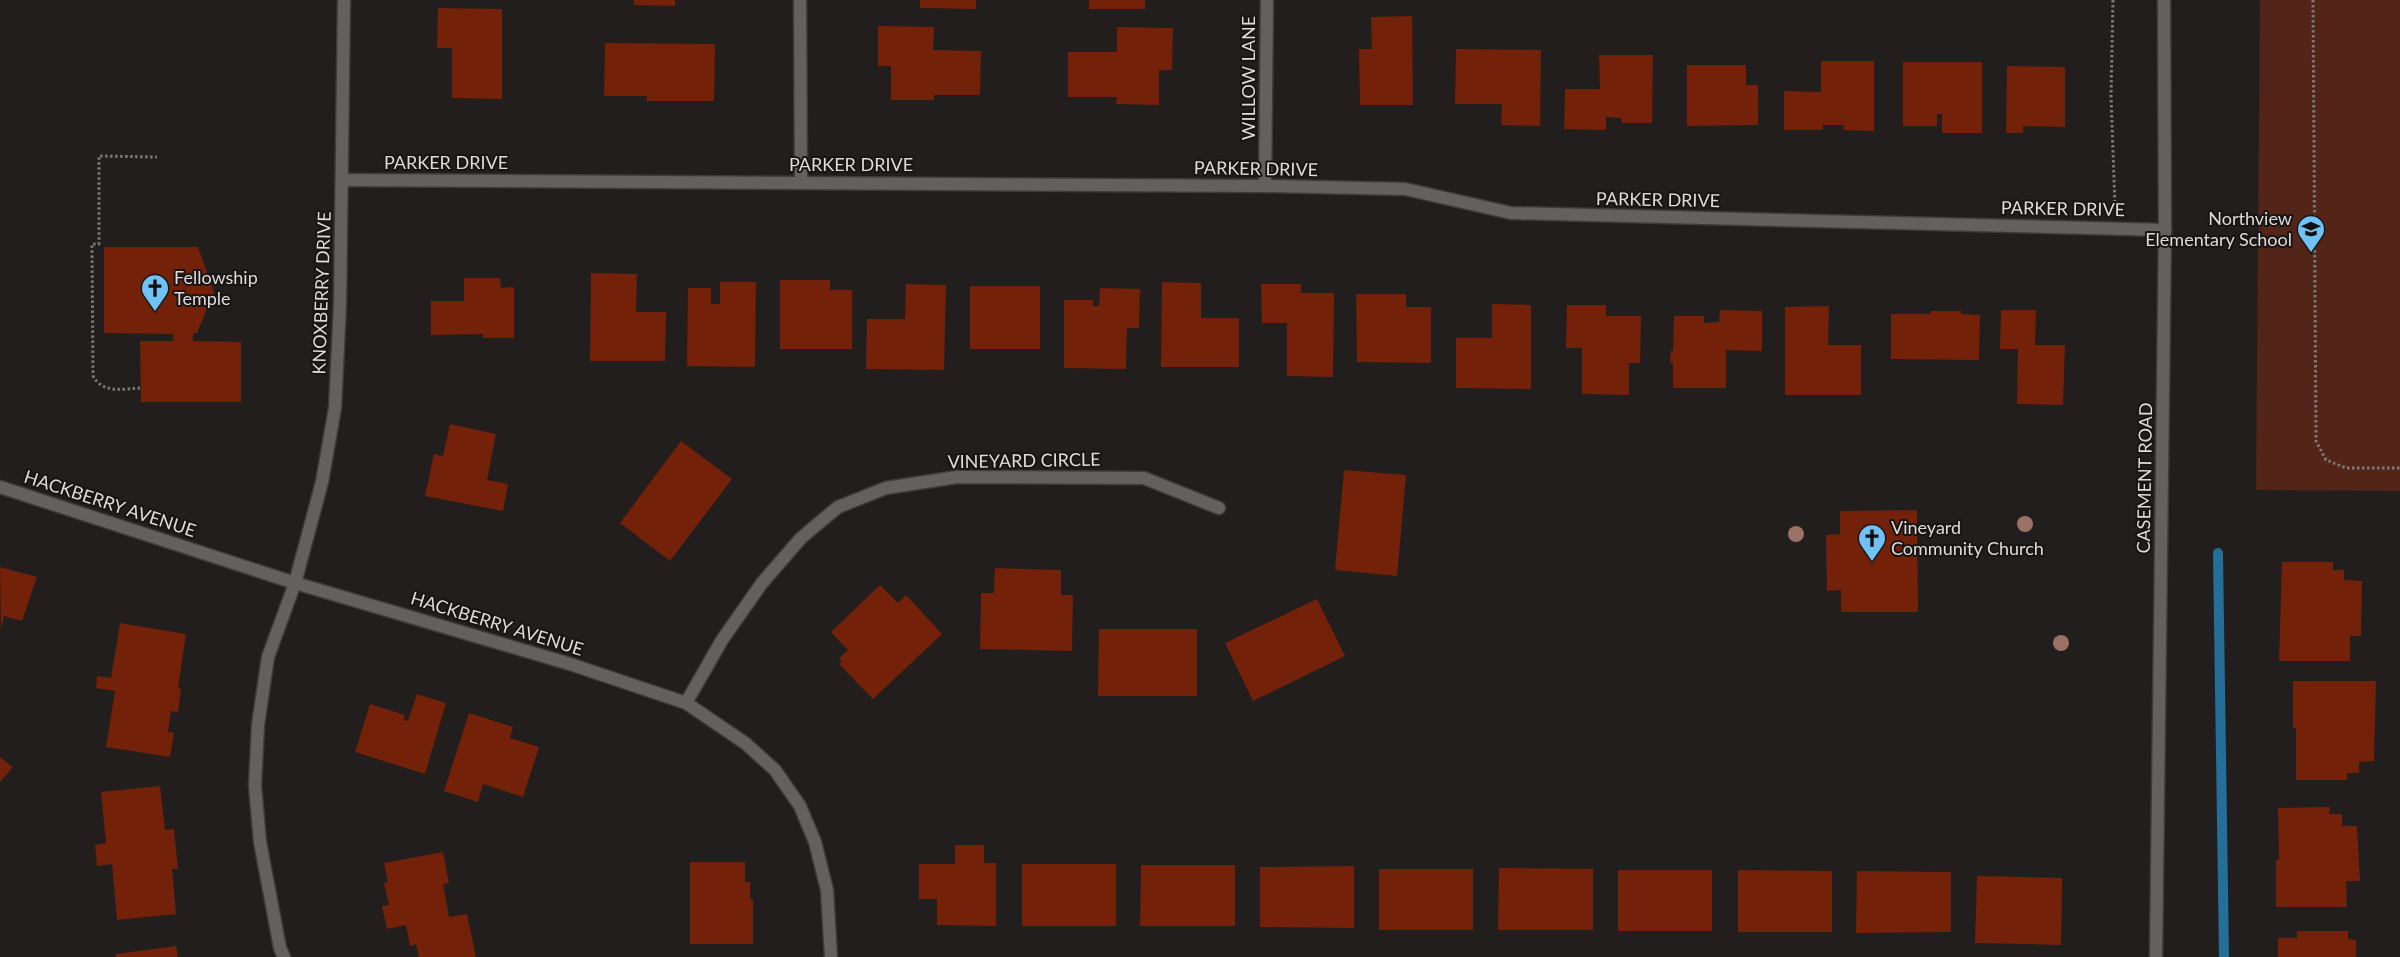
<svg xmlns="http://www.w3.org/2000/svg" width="2400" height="957" font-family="Lato,sans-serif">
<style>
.green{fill:#532418}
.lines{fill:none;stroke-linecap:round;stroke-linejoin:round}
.stream{stroke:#246e97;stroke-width:10}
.building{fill:#732109}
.minor-casing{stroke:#3e3b3b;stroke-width:15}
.tertiary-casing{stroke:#3e3b3b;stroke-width:15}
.path{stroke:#7b7877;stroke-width:3;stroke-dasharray:2.5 2.5;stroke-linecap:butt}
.minor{stroke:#64605f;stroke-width:12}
.tertiary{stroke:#64605f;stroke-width:12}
.tree{fill:#9b7166}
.labels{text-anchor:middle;stroke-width:4;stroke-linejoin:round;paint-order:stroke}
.street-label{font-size:18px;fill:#dedcdb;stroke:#181514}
.poi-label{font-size:18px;fill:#dedcdb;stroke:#181514;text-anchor:start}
</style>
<rect width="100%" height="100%" fill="#211e1d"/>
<polygon class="green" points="2260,0 2400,0 2400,491 2256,490"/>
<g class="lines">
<polyline class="stream" points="2218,553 2224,957"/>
</g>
<g class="building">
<polygon points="634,0 675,0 675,6 634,5"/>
<polygon points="920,0 976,0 976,9 920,8"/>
<rect x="1089" y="0" width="56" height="9"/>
<polygon points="438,8 502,9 502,99 452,98 452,48 437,48"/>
<polygon points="1412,16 1413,105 1360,105 1359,49 1372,49 1371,17"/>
<polygon points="878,26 934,27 933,50 981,51 980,95 934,95 934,100 891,100 891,66 878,66"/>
<polygon points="1117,27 1173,28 1172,70 1159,70 1159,105 1116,104 1117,97 1068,97 1068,52 1117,52"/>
<polygon points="605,43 715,44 714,101 646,101 647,96 604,96"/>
<polygon points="1456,49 1541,50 1540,126 1501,125 1502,104 1455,104"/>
<polygon points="1599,55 1653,55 1652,123 1622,123 1621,118 1606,117 1606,130 1564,129 1565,89 1600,89"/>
<polygon points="1821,61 1874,61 1874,131 1843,130 1844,125 1823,125 1823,130 1784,130 1784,91 1821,92"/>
<polygon points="1903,62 1982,62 1982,133 1942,133 1942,114 1937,114 1937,126 1903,126"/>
<polygon points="1687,65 1746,65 1746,85 1758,85 1758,125 1687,126"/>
<polygon points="2007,66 2065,67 2065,127 2023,126 2023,133 2006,133"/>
<polygon points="104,247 198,247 214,292 197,333 193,333 193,341 241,342 241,402 141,402 140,341 173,341 173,334 104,333"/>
<polygon points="591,273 637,274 636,312 666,312 665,361 590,361"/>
<polygon points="464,278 500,278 501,288 514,287 514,338 483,338 483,334 431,335 431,301 464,301"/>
<polygon points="780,280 830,280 830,290 852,290 852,349 780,349"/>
<polygon points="720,282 756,282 755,367 687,366 688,288 711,288 711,304 720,304"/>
<polygon points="1162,282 1201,283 1201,318 1239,318 1239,367 1161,367"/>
<polygon points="906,284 946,285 944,370 866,369 867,319 905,319"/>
<polygon points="1261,284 1301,284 1301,293 1334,293 1333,377 1287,376 1287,323 1262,323"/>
<rect x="970" y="286" width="70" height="63"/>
<polygon points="1100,288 1140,289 1139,328 1127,328 1126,369 1064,368 1064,300 1093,300 1093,306 1099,306"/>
<polygon points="1356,294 1406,294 1406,307 1431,307 1431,363 1357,362"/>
<polygon points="1492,304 1531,305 1531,389 1456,388 1456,338 1492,338"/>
<polygon points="1567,305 1606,305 1606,316 1641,316 1640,363 1629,363 1629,395 1582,394 1582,348 1566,348"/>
<polygon points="1829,306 1828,345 1861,345 1861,395 1785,395 1785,307"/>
<polygon points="1720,310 1762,311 1762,351 1726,350 1726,388 1673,388 1673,363 1670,363 1671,351 1673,351 1674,316 1704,316 1704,323 1719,322"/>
<polygon points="2001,310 2036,310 2035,345 2065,345 2063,405 2017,404 2018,349 2000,349"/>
<polygon points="1931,311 1961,311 1961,314 1980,315 1979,360 1891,359 1891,314 1930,314"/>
<polygon points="450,424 496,434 487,480 508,484 503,511 425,496 434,454 443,456"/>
<polygon points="681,441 732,479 670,561 620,523"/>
<polygon points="1344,470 1406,475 1397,576 1335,570"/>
<polygon points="1917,510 1918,612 1841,612 1841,590 1827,591 1826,535 1840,534 1840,511"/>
<polygon points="2282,562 2333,562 2333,570 2344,570 2344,580 2362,581 2361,636 2350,636 2350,661 2279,661"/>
<polygon points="0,567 37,577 22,621 4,616 1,629"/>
<polygon points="995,568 1061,570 1061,595 1073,595 1072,651 980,649 981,593 994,593"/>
<polygon points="880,585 898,603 906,595 942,634 873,699 839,664 842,661 839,658 848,650 831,632"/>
<polygon points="1317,599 1345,656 1253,701 1225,643"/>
<polygon points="120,623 186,634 178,688 181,689 178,712 171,711 168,732 174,733 170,757 106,747 115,691 96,688 97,676 111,678"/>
<polygon points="1099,629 1197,629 1197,696 1098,696"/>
<polygon points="2293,681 2376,681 2374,761 2359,762 2359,773 2347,773 2347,780 2296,780 2296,728 2293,728"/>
<polygon points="417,694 446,703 425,774 355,752 370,704 405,715 404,720 408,721"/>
<polygon points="469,713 513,727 510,738 539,747 523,797 483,784 478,802 444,791"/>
<polygon points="0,757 13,767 0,782"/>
<polygon points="160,786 165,830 174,829 178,869 172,869 176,914 117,920 112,864 97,866 95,845 106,843 101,792"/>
<polygon points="2330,807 2329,814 2342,814 2342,826 2357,826 2360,881 2346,881 2347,907 2276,907 2276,860 2279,860 2278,808"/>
<polygon points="955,845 984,845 984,863 996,863 996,926 937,925 937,899 919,899 919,864 955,864"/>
<polygon points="443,852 449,883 443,884 449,917 467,914 476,957 419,957 416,944 410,946 406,925 387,929 382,906 389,905 384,883 388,882 384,863"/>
<polygon points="690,862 745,862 745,882 750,882 750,899 753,899 753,944 690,944"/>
<rect x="1022" y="864" width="94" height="62"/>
<polygon points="1141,865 1235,865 1235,926 1140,926"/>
<polygon points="1354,866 1354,928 1260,927 1260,867"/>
<polygon points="1499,868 1593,869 1593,930 1498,930"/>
<rect x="1379" y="869" width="94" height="61"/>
<rect x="1618" y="870" width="94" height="61"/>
<polygon points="1738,870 1832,871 1832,932 1738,932"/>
<polygon points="1857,871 1951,872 1951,932 1856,933"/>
<polygon points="1977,876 2062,878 2061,945 1975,943"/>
<polygon points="2297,931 2348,931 2348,939 2356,940 2356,957 2278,957 2278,938 2297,938"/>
<polygon points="176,946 178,957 116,957 116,954"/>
</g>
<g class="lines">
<g class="minor-casing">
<g id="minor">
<polyline points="800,0 801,182"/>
<polyline points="343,180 1265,186 1405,189 1511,213 2165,230"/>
<polyline points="1265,186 1267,0"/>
<polyline points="0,487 295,583 570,664 686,703 745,743 775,770 800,806 815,842 827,890 831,957"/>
<polyline points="686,703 722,640 762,583 801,538 838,507 886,488 957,477 1144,478 1219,508"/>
<polyline points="284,957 280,948 260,842 255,786 258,725 268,657 295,583 322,482 335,408 340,304 344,0"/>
</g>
</g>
<g class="tertiary-casing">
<polyline id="tertiary" points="2156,957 2165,230 2164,0"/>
</g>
<g class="path">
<polyline points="2113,0 2111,96 2115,206"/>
<polyline points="2313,0 2316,441 2326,460 2346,468 2400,468"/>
<path d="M140 388C123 389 103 394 93 376L92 244H99V156L157 157"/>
</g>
<use href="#minor" class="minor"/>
<use href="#tertiary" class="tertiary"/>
</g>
<g class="tree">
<circle cx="2025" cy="524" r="8"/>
<circle cx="1796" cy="534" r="8"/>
<circle cx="2061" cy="643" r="8"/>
</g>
<defs>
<g id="school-pin" transform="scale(1.4375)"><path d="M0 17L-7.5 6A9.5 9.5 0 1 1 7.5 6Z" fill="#70c2f4" stroke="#181514"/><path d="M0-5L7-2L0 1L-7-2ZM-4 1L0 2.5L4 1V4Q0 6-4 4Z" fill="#111"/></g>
<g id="church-pin" transform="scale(1.4375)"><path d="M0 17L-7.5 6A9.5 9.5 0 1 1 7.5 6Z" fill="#70c2f4" stroke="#181514"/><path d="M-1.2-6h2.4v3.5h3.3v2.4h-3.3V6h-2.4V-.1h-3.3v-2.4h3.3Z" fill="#111"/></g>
</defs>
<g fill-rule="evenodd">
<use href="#school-pin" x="2311" y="229"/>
<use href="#church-pin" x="155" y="288"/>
<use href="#church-pin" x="1872" y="538"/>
</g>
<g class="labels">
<g class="street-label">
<text transform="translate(1249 78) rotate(-90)" y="6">WILLOW LANE</text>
<text x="446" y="169">PARKER DRIVE</text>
<text x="851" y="171">PARKER DRIVE</text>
<text transform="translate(1256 169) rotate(1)" y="6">PARKER DRIVE</text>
<text transform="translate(1658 200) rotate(1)" y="6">PARKER DRIVE</text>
<text transform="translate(2063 209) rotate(1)" y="6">PARKER DRIVE</text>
<text transform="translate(322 293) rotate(-88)" y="6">KNOXBERRY DRIVE</text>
<text transform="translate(1024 461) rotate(-1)" y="6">VINEYARD CIRCLE</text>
<text transform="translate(2145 478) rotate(-89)" y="6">CASEMENT ROAD</text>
<text transform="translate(110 504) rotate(18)" y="6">HACKBERRY AVENUE</text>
<text transform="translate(497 624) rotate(17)" y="6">HACKBERRY AVENUE</text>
</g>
<g class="poi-label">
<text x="2292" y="225" text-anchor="end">Northview<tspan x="2292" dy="21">Elementary School</tspan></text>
<text x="174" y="284">Fellowship<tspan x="174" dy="21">Temple</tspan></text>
<text x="1891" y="534">Vineyard<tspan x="1891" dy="21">Community Church</tspan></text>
</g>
</g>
</svg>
